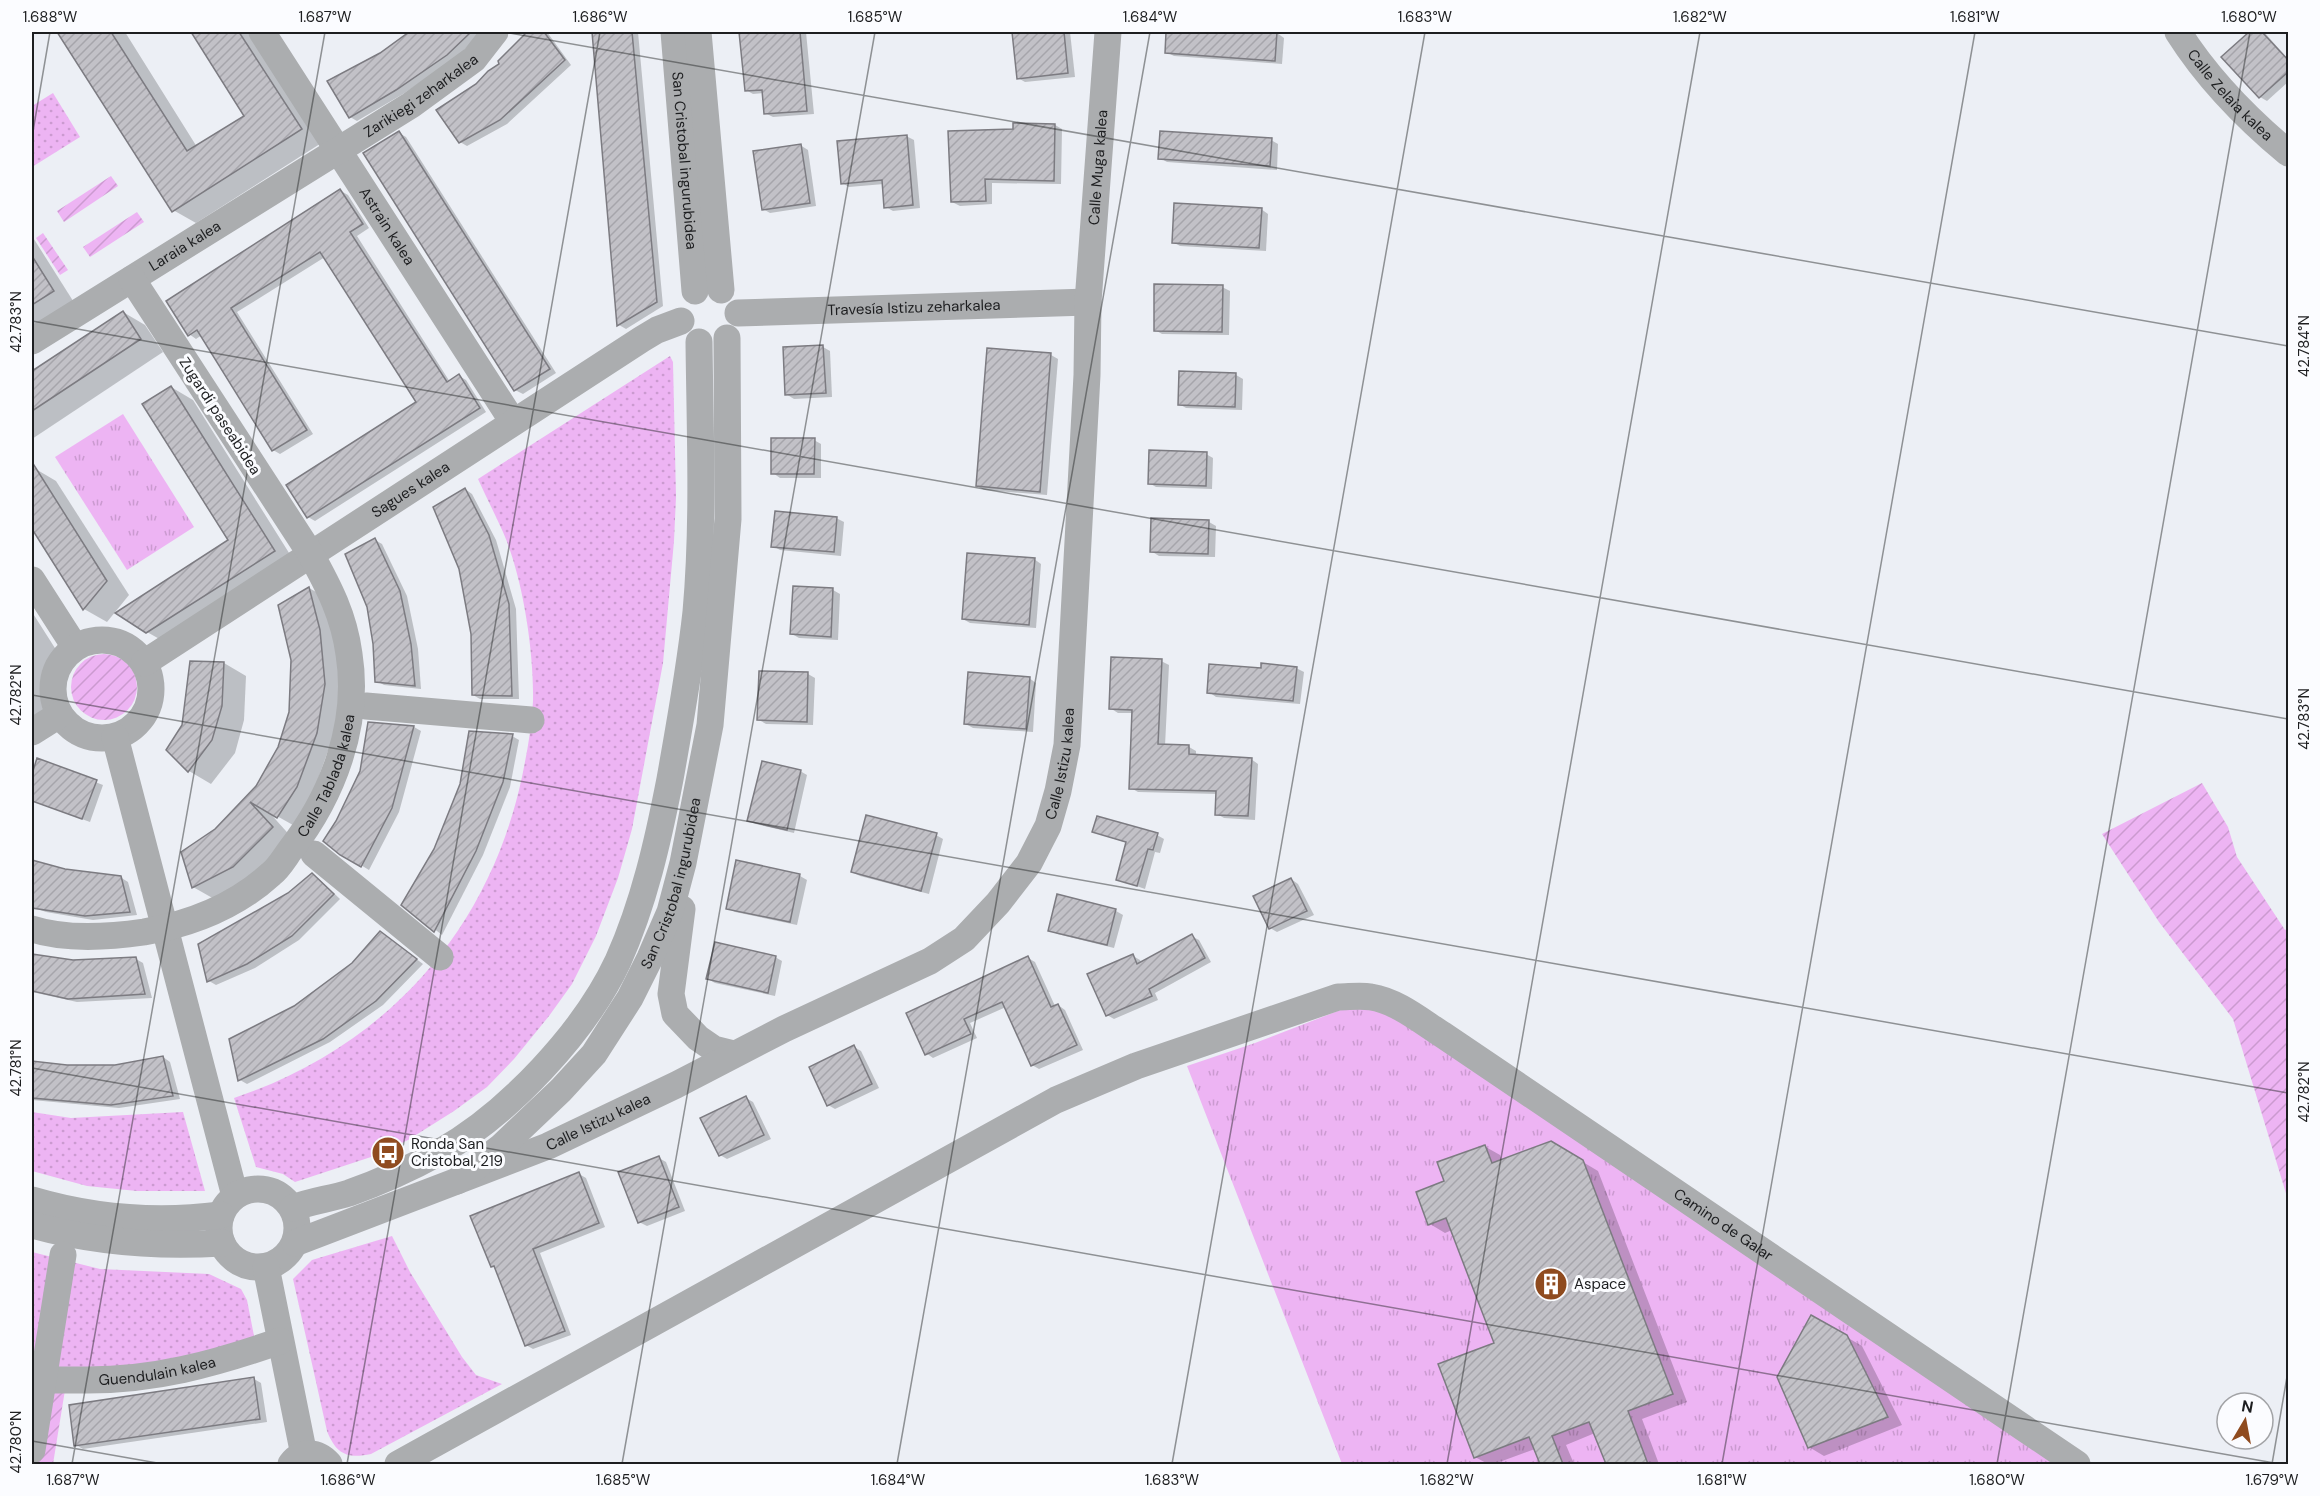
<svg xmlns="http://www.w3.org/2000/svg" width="2320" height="1496" font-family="'DM Sans',sans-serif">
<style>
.grass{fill:url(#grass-tufts)}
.park{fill:url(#park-dots)}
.garden{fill:url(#garden-furrows)}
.shadow{fill:#0003}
.building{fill:url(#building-hatch);stroke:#7c7b81;stroke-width:1.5}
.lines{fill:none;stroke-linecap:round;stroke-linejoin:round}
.minor{stroke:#abadaf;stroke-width:27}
.ticks{fill:none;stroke:#1d1e20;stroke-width:1.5;stroke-opacity:0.45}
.labels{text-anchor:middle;stroke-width:6;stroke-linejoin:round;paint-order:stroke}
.street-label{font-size:15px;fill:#1d1e20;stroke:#fbfcff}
.poi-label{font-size:15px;fill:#1d1e20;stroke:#fbfcff;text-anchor:start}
.neatline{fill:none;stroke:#1d1e20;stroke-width:2}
.ticks-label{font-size:15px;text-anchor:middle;fill:#1d1e20}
</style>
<defs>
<pattern id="grass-tufts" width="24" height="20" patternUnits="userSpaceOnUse" patternTransform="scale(1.5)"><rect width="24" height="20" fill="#edb4f3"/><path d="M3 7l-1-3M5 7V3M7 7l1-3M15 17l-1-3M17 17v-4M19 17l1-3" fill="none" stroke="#cb9ad0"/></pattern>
<pattern id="park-dots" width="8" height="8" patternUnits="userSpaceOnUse" patternTransform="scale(1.5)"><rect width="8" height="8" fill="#edb4f3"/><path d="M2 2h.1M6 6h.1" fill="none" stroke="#cb9ad0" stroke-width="1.8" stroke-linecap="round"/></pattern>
<pattern id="garden-furrows" width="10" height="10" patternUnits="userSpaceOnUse" patternTransform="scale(1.5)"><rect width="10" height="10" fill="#edb4f3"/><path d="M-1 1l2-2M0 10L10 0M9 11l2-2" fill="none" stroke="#cb9ad0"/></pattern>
<pattern id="building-hatch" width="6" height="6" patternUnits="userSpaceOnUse" patternTransform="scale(1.5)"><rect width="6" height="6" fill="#c2c1c7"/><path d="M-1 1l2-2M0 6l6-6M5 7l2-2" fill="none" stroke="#a6a5ab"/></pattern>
</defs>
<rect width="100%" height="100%" fill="#eceff5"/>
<g class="grass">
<polygon points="123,414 194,527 127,570 55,457"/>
<polygon points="1374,997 2077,1464 1342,1464 1187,1066 1255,1043"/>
</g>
<g class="park">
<polygon points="53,93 80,137 32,167 32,106"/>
<path d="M670 356 673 362 676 497 674 541 663 663 632 829 618 878 596 936 572 984 549 1016 514 1059 487 1087 454 1111 408 1140 374 1156 295 1182 283 1174 256 1167 234 1098C384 1048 489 932 522 777 527 752 532 727 533 701 534 652 523 578 503 532 495 514 486 497 478 479Z"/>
<polygon points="32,1112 71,1118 183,1112 205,1191 137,1191 87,1186 32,1171"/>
<path d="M392 1236 410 1272 462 1357 476 1375 502 1384 371 1454C347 1459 336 1454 327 1431L293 1279 312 1260Z"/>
<polygon points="32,1252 100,1269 209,1274 241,1289 247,1300 255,1341 147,1368 32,1367"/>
</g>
<g class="garden">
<polygon points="111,176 118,186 64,222 57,211"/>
<polygon points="137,212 144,222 90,257 83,247"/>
<polygon points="43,233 68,270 60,275 36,238"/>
<circle cx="104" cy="687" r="33"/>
<polygon points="2202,783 2228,827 2237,857 2285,930 2288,928 2288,1200 2233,1019 2159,922 2102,834"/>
<polygon points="49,1388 65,1390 53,1464 37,1464"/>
</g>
<g class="shadow">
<polygon points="58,32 125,32 197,147 246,116 193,32 252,32 323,142 196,223 173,210"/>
<polygon points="412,32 482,32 455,59 403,94 357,121 350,117 380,54"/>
<polygon points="529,32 547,32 571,65 507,124 467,146 460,142 477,85 501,64 500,61"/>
<polygon points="593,32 638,32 663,306 626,329 619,325"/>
<polygon points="740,32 806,32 814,114 773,117 765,113 764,93 753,94 746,90"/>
<polygon points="1013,32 1070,32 1075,77 1025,82 1018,78"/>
<polygon points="1168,32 1277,33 1284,38 1282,64 1174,56 1166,52"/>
<polygon points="2251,32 2264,32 2288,59 2288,82 2267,101 2260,97 2223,57"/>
<polygon points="1055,125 1062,129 1061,184 992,183 992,204 960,206 952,202 1015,130"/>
<polygon points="399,133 406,137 556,373 523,394 515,390"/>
<polygon points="906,136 914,140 920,208 893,211 886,207 884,184 849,187 842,183"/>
<polygon points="1271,140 1278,144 1277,170 1167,162 1160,158"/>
<polygon points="800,145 808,150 816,206 770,213 763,209"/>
<polygon points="341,191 348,195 369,228 357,236 450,382 459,376 466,380 486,412 315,521 308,517 418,402 325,257 237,312 313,434 280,454 273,450 202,335 196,339 189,334"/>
<polygon points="1261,209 1268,214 1266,251 1180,246 1173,242"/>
<polygon points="32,236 75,304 32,332"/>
<polygon points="1222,287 1230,291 1229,335 1162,334 1155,330"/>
<polygon points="123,312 145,325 163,352 32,439 32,373"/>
<polygon points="823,347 830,351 832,397 794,399 786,394"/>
<polygon points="989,350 1051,355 1058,359 1047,495 984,490 977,486"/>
<polygon points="1180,373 1236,375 1243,379 1242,410 1186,408 1179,404"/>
<polygon points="171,387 193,400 296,564 170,645 147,632 230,541"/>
<polygon points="814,440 821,444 821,478 780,478 773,473"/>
<polygon points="1206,454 1213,458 1212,489 1156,487 1149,483"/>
<polygon points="34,468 56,481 129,595 107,622 84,609 32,526 32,469"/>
<polygon points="465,489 472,494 496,540 516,609 519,699 480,699 473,695 473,634"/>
<polygon points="836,518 844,522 841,556 780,550 773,546"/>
<polygon points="1209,522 1216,526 1215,557 1159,556 1151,551"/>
<polygon points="375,540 382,544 407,596 418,649 421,689 384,685 377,681"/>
<polygon points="1034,559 1041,564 1036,628 970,623 963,619"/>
<polygon points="309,588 332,601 347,698 300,829 268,811 294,840 255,880 216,900 193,887 216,830 257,787 280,748 290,713 293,660 280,606"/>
<polygon points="833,590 840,594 838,640 799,638 792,634"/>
<polygon points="32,612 60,656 47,660 51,715 32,728"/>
<polygon points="1161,661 1169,665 1165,746 1189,747 1196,751 1196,756 1251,759 1258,764 1255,820 1224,818 1217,814 1218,794 1138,792 1131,788 1133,713 1118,713 1110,708"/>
<polygon points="224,663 246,676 244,720 235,753 211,784 189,771 168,750"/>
<polygon points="1296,668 1304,672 1300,704 1216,697 1209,692"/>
<polygon points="808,674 815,678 813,725 766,724 759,720"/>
<polygon points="1029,678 1036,683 1033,732 973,728 966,724"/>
<polygon points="370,724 414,727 421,731 399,812 369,870 341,853 337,822 361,772"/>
<polygon points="512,736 519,740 510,787 483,855 442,935 403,904"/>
<polygon points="38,760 103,785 90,822 32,801 32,779"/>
<polygon points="800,771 807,775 794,833 756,824 749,820"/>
<polygon points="1094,832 1157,835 1164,839 1160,853 1155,852 1145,889 1117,879 1127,843"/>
<polygon points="936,835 943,839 929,894 860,876 852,872"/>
<polygon points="32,862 65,871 120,877 128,882 137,915 93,920 46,912 32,907"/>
<polygon points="312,875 319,879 340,899 299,940 255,968 216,985 209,981"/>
<polygon points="800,876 807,880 797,925 735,912 728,908"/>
<polygon points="1291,879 1298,884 1314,915 1277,932 1270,928"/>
<polygon points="1116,911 1123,915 1114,948 1057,934 1050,930"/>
<polygon points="1191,936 1199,940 1211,962 1155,993 1158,1000 1114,1019 1107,1015 1133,956 1140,960 1142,964"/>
<polygon points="387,937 423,964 383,1005 330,1042 247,1084 240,1080 231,1040 295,1008"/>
<polygon points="32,956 73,962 136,959 143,963 152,998 77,1002 32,992"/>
<polygon points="775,957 782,961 775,996 715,983 708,979"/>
<polygon points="1028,958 1035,962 1055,1006 1058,1005 1065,1010 1083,1050 1039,1069 1032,1065 1006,1007 970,1023 977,1038 933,1058 926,1053"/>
<polygon points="854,1047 861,1051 879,1088 835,1109 828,1105"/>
<polygon points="163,1057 170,1062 180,1099 119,1108 32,1100 32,1063 67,1067 115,1066"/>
<polygon points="746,1098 753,1102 771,1139 727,1159 720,1155"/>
<polygon points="1551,1143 1598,1171 1687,1402 1642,1419 1659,1464 1607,1464 1595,1433 1566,1445 1574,1464 1541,1464 1535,1449 1494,1464 1488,1464 1475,1457 1496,1344 1452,1230 1445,1233 1430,1224 1446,1182 1484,1146 1500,1155 1502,1161"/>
<polygon points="659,1158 666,1162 685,1211 647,1226 639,1222"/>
<polygon points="579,1174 586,1178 605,1227 540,1253 571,1335 533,1349 526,1345 496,1268 492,1266"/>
<polygon points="1812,1317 1862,1346 1902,1425 1824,1456 1809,1447"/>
<polygon points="254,1379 261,1383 267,1422 83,1449 76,1445"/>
</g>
<g class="building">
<polygon points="57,32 111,32 187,151 244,116 191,32 239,32 302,129 172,212"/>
<polygon points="409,32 471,32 447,55 396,90 349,118 327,81 380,53"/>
<polygon points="527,32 544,32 565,60 500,120 459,143 436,110 476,84 488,71 499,64 498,61"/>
<polygon points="592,32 632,32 657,302 617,326"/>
<polygon points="739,32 800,32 807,111 764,114 762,90 745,91"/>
<polygon points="1012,32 1064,32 1068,73 1017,79"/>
<polygon points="1166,32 1277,32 1275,61 1165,53"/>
<polygon points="2249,32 2262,32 2289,61 2289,71 2259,98 2221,57"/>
<polygon points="1013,123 1055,124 1054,181 985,179 986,201 951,202 948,131 1013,129"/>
<polygon points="399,131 550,369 514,391 363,153"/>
<polygon points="1160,131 1272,138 1270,166 1158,159"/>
<polygon points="907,135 913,205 884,208 882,180 841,184 837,141"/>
<polygon points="801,144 810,203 762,210 753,151"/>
<polygon points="340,189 363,224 350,232 447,382 459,374 480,408 307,518 286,485 416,402 320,252 231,308 307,430 272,451 197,330 188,336 166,301"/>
<polygon points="1174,203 1262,208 1259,248 1172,243"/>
<polygon points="32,256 54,291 32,305"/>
<polygon points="1154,284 1223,285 1222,332 1154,331"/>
<polygon points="123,311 141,339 32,411 32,371"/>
<polygon points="823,345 826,393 785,395 783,347"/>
<polygon points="987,348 1051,353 1040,492 976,486"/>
<polygon points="1179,371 1236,373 1235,407 1178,405"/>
<polygon points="171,386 275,551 146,633 115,613 228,540 142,404"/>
<polygon points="771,438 815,438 814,474 771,474"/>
<polygon points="1149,450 1207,452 1206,486 1148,484"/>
<polygon points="32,462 107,581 83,610 32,529"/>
<polygon points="465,488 489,535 509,604 512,696 472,695 471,634 459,569 433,507"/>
<polygon points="775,511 837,517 834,552 771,547"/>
<polygon points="1151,518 1209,520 1208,554 1150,552"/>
<polygon points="375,538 400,591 411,644 415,686 375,682 373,644 367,607 345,554"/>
<polygon points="967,553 1035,558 1029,625 962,619"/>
<polygon points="793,586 833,588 831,637 790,634"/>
<polygon points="309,587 320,630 325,684 317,733 297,787 277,818 250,802 273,827 233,867 192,888 181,852 215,829 256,786 278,747 289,712 291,660 278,605"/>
<polygon points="1111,657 1162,659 1158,744 1189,745 1189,754 1252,758 1248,816 1215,815 1216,791 1129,789 1132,710 1109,709"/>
<polygon points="190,661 224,662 222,706 212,740 188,772 166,750 182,725"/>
<polygon points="1261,663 1297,667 1293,701 1207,693 1209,664 1261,668"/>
<polygon points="759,671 808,672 807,722 757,720"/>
<polygon points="968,672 1030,677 1026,729 964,724"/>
<polygon points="368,722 414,726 392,808 361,867 340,855 323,841 336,821 360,771"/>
<polygon points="469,731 513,734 503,782 476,851 434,932 401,905 434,849 460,784"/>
<polygon points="37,758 97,780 82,819 32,801 32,774"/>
<polygon points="762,761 801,770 787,830 747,821"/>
<polygon points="866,815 937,833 921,891 851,872"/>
<polygon points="1097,816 1158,833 1153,850 1148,849 1137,886 1116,880 1126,842 1092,832"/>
<polygon points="32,860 65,869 121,876 130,912 85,916 32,908"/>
<polygon points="736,860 800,874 790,922 726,909"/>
<polygon points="312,873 334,894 292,936 247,964 207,982 198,944 288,893"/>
<polygon points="1291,878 1307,911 1269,929 1253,896"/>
<polygon points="1057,894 1116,909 1107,945 1048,931"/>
<polygon points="380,931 417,959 376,1001 323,1039 238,1081 229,1039 294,1006 352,963"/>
<polygon points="1192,934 1205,958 1149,989 1152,996 1106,1016 1087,974 1133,954 1137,964"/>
<polygon points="715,942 776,956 768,993 706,979"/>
<polygon points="32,954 73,960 136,957 145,994 68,999 32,991"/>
<polygon points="1028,956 1051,1007 1058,1004 1077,1045 1031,1066 1002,1002 964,1019 971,1034 925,1055 906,1013"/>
<polygon points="854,1045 872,1084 827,1106 809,1067"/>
<polygon points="163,1056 173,1096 111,1105 32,1098 32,1061 67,1065 115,1065"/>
<polygon points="746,1096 764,1135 719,1156 700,1118"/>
<polygon points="1551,1141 1583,1160 1673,1394 1628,1411 1648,1464 1606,1464 1589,1422 1552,1436 1563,1464 1540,1464 1529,1437 1474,1458 1438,1364 1494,1343 1446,1218 1428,1225 1416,1192 1444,1181 1437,1162 1485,1145 1492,1163"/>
<polygon points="659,1156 679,1207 638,1223 618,1172"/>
<polygon points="579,1172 599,1223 533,1249 565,1331 525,1346 494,1266 491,1267 470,1216"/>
<polygon points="1811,1315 1847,1335 1888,1417 1808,1448 1777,1377"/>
<polygon points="254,1377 260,1419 74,1446 69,1405"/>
</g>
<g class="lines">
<g class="minor">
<path id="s1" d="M262 32 513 422"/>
<path id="s2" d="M674 32 695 291"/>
<polyline points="698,32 721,290"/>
<path id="s3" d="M2178 32C2207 78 2246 118 2288 153"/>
<path id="s4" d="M738 313 1088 302"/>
<path id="s5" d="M32 341 411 105 474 59 495 32"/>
<polyline points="32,580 75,647"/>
<circle cx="102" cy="689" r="49"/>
<path id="s6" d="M144 663 642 339 657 330 681 321"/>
<polyline points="366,706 531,720"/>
<polyline points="32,732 59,715"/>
<polyline points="115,737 235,1196"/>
<polyline points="314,854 440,957"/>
<polyline points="682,909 671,994 675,1014 698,1038 714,1049 734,1054"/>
<path id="s7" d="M32 929C66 940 109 937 144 932 190 924 236 906 271 874 279 868 285 857 291 849 333 795 360 724 349 654 344 616 329 587 310 553L132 279"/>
<path id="s8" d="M457 1181 548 1146 676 1085 784 1029 930 961 964 939 998 903 1029 863 1048 826 1058 791 1067 745 1087 375 1088 302 1108 32"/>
<circle cx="258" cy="1228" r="39"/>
<path d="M32 1200C93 1218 158 1223 221 1215"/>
<path d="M293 1208C311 1201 330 1199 349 1193 380 1182 411 1168 440 1152 508 1114 585 1032 618 961 644 903 658 841 670 779 680 723 690 668 696 612 704 522 700 432 699 342"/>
<path d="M32 1225C94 1242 158 1247 222 1243"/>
<path id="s9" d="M295 1243 457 1181 501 1147 561 1090 594 1054 630 998 650 958 670 912 683 863 710 725 728 519 727 338"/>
<polyline points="266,1267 304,1455"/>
<path id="s10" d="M32 1378C48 1381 65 1380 82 1380 153 1381 214 1364 280 1341"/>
<polyline points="32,1450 63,1255"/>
<path d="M291 1464C302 1450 318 1451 329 1464"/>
<path id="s11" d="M398 1464 1056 1100 1136 1066 1338 997C1349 997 1360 995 1371 997 1397 1001 1421 1021 1443 1035L2077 1464"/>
</g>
</g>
<path class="ticks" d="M504 32 2288 346M32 137 50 32M32 321 2288 719M32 695 2288 1093M32 1068 2280 1464M32 1441 163 1464M72 1464 325 32M347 1464 600 32M622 1464 875 32M897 1464 1150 32M1172 1464 1425 32M1447 1464 1700 32M1722 1464 1975 32M1997 1464 2250 32M2272 1464 2288 1371"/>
<defs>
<g id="bus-disc" transform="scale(1.725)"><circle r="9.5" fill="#8f4b1f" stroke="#fbfcff"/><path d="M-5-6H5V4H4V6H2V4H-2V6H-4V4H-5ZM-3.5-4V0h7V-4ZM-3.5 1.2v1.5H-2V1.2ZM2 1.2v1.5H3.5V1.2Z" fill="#fff"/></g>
<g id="building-disc" transform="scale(1.725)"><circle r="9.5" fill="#8f4b1f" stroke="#fbfcff"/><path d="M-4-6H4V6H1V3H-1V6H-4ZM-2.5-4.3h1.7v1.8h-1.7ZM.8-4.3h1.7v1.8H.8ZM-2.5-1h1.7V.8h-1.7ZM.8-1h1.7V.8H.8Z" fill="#fff"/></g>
</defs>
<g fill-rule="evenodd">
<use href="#bus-disc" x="388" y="1153"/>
<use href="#building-disc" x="1551" y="1284"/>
</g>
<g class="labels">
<g class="street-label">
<text dy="5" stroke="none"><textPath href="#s5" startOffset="460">Zarikiegi zeharkalea</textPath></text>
<text dy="5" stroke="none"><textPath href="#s3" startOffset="82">Calle Zelaia kalea</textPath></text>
<text dy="5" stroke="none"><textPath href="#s2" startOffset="129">San Cristobal ingurubidea</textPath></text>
<text dy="5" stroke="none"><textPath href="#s8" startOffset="1366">Calle Muga kalea</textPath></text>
<text dy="5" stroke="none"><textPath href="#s1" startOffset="231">Astrain kalea</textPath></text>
<text dy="5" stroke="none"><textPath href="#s5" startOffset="180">Laraia kalea</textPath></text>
<text dy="5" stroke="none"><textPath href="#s4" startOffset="176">Travesía Istizu zeharkalea</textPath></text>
<text transform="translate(220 416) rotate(57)" y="5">Zugardi paseabidea</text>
<text dy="5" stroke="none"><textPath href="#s6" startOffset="318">Sagues kalea</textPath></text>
<text dy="5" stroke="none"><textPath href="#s8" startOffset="768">Calle Istizu kalea</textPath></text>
<text dy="5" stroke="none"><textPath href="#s7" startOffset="369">Calle Tablada kalea</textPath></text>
<text dy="5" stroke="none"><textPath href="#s9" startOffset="550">San Cristobal ingurubidea</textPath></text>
<text dy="5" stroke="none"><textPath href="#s8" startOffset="153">Calle Istizu kalea</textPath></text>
<text dy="5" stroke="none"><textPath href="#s11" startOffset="1506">Camino de Galar</textPath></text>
<text dy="5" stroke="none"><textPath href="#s10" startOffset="126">Guendulain kalea</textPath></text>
</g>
<g class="poi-label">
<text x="411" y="1149">Ronda San<tspan x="411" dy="17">Cristobal, 219</tspan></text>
<text x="1574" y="1289">Aspace</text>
</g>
</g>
<rect width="2320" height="1496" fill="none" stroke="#fbfcff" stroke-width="66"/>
<g transform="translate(2245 1421) rotate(10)"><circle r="28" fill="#fbfcff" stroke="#a2a3a6" stroke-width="1.5"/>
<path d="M0-4.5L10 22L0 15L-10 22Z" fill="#8f4b1f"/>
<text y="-9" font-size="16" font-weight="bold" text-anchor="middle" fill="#1d1e20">N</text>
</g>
<rect x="33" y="33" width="2254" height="1430" class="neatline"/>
<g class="ticks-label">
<text x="50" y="22">1.688°W</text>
<text x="325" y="22">1.687°W</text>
<text x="600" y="22">1.686°W</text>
<text x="875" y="22">1.685°W</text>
<text x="1150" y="22">1.684°W</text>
<text x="1425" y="22">1.683°W</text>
<text x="1700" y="22">1.682°W</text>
<text x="1975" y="22">1.681°W</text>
<text x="2249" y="22">1.680°W</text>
<text transform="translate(16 322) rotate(-90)" y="5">42.783°N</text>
<text transform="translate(2304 346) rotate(-90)" y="5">42.784°N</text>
<text transform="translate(16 695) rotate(-90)" y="5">42.782°N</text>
<text transform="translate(2304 719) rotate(-90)" y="5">42.783°N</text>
<text transform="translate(16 1068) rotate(-90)" y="5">42.781°N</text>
<text transform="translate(2304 1092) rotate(-90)" y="5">42.782°N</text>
<text transform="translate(16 1442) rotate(-90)" y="5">42.780°N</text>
<text x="73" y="1485">1.687°W</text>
<text x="348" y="1485">1.686°W</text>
<text x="623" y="1485">1.685°W</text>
<text x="898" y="1485">1.684°W</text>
<text x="1172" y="1485">1.683°W</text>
<text x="1447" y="1485">1.682°W</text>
<text x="1722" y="1485">1.681°W</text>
<text x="1997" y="1485">1.680°W</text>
<text x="2272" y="1485">1.679°W</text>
</g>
</svg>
